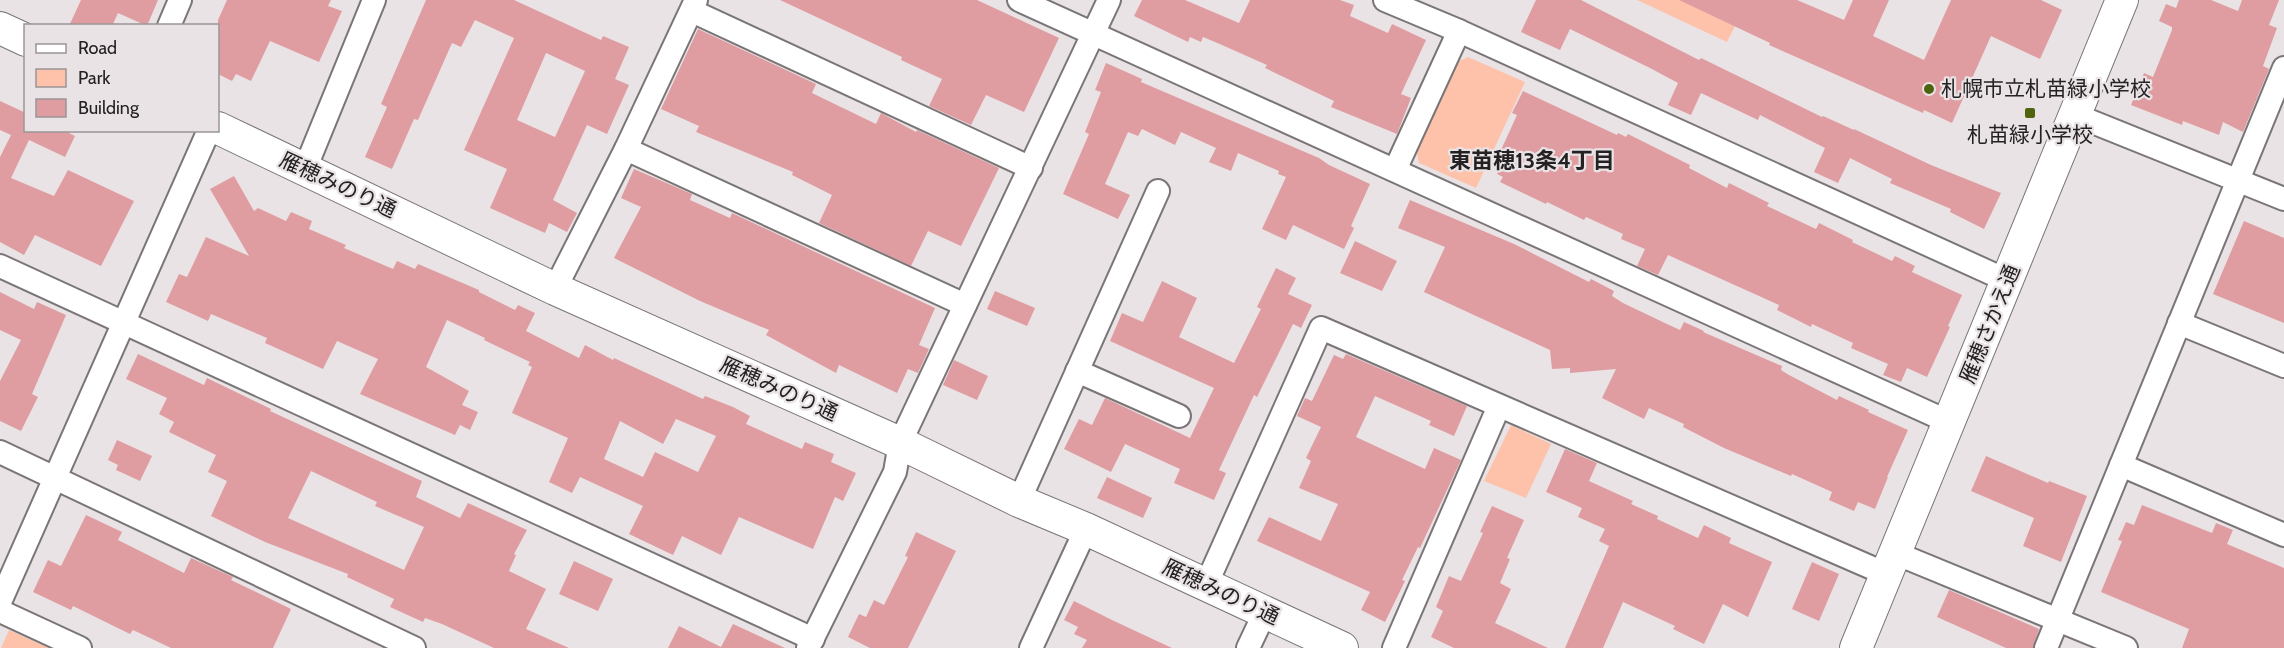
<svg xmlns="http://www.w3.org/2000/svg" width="2284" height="648" font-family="Cabin,'Noto Sans JP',sans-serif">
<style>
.green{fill:#fec2ab}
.building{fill:#e09da1;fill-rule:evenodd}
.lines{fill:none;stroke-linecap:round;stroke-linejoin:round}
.street-casing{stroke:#7a7577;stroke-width:26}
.secondary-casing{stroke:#7a7577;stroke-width:34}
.street{stroke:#fff;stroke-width:22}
.secondary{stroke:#fff;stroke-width:32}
.poi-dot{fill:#4e630e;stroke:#e9e3e5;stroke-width:2}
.labels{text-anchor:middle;stroke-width:4.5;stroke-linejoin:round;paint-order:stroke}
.poi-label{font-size:21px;fill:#232122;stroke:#e9e3e5;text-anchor:start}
.street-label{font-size:21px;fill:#232122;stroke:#e9e3e5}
.neighbourhood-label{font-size:22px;font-weight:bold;fill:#232122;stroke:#e9e3e5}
</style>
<rect width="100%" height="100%" fill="#e9e3e5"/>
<g class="green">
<polygon points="1637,0 1748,0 1727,42"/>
<polygon points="1468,57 1525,82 1476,188 1419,163 1416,149 1457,62"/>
<polygon points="1511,425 1551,444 1526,498 1484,481"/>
<polygon points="9,630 49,648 1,648"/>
</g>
<g class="building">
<polygon points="81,0 158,0 147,26 118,13 112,26 69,26"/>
<polygon points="227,0 331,0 328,6 342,11 319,62 270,41 251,81 236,74 232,81 218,74 218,20"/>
<path d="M426 0H514L601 40 603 36 629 47 615 79 629 85 607 134 587 125 553 200 577 213 567 232 549 223 545 233 490 208 507 169 464 150 514 38 475 20 461 47 452 43 418 120 414 119 392 169 365 157 387 107 381 104ZM546 53 585 71 555 137 517 120Z"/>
<polygon points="780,0 977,0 1059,38 1024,112 986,95 971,125 929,106 942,79 901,60 902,57"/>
<polygon points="1142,0 1185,0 1239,23 1250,0 1340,0 1354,5 1350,16 1388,33 1392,24 1426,40 1401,94 1411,98 1397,134 1331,107 1334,101 1265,68 1267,65 1222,45 1203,37 1201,42 1190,37 1188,42 1134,16"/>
<polygon points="1536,0 1581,0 1699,60 1701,58 1822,117 1823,116 1854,130 1854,129 1931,165 2001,193 1984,229 1950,212 1951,209 1890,183 1892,179 1850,158 1838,183 1814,172 1825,148 1760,115 1758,120 1701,93 1691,115 1668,105 1678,83 1650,68 1570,29 1560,50 1521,32"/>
<polygon points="1679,0 1797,0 1844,20 1853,0 1889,0 1873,36 1924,60 1951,0 2041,0 2062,10 2040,59 1991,36 1952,123 1924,110 1923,113 1769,45 1770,43"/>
<polygon points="2179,0 2211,0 2238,11 2242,0 2279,0 2269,25 2277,28 2263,66 2269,69 2243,132 2223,122 2219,135 2183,121 2182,125 2131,105 2144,73 2153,77 2172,30 2172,27 2159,21 2166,4 2176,8"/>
<polygon points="698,29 816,84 812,93 876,124 881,113 916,132 917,130 999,168 961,246 928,231 911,266 819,223 832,195 792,175 793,172 696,132 699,126 661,109"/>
<polygon points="1106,63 1142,79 1141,82 1319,158 1329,165 1370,184 1351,226 1354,228 1344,249 1293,225 1286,240 1262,229 1286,177 1278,174 1279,171 1238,153 1231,171 1209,162 1216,148 1181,132 1175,145 1142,129 1138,136 1128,132 1105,184 1130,195 1118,219 1063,194 1089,134 1085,132 1101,92 1095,90"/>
<polygon points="1523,91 1617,135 1618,133 1626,137 1628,134 1690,165 1689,168 1727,188 1729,183 1769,203 1767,206 1816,229 1819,223 1853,240 1852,242 1892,261 1895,256 1915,266 1912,272 1962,295 1948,326 1950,327 1927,377 1907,368 1901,382 1883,375 1888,364 1851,348 1853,343 1812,324 1811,327 1777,310 1779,305 1668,255 1658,275 1637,266 1645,249 1621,239 1623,234 1586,217 1584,220 1547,202 1546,204 1500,182 1503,177 1497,174 1501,165 1495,163 1517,115 1512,113"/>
<polygon points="0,101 26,113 26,130 63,130 75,136 65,157 29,140 11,178 54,196 68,170 134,201 101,266 35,235 24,255 0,242 0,157 11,135 0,130"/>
<polygon points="634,169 692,194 690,200 730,218 732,213 935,308 919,345 929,349 918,373 908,369 897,393 839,365 836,373 766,335 769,330 700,301 614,258 641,207 621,198"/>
<path d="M234 176 254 211 258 208 286 221 291 212 312 221 309 229 346 245 344 248 393 269 397 261 415 269 418 264 479 290V292L515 310 518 305 535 313 526 331 579 358 585 345 613 360 614 358 703 399 705 396 733 407 750 416 746 424 802 449 805 442 834 454 831 462 856 473 843 501 835 497 813 549 739 517 721 555 682 536 673 555 629 534 643 506 580 477 572 493 549 482 568 438 512 413 532 367 528 365 530 362 484 340 485 338 447 320 426 367 469 391 462 405 478 412 470 430 460 425 455 435 360 394 378 359 337 341 323 369 265 343 267 338 211 314 208 321 166 302 179 274 187 277 206 237 249 256 210 189ZM676 419 716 436 698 472 655 452 643 477 604 459 620 421 663 444Z"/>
<polygon points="1410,200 1514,244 1589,282 1591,279 1614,291 1612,296 1623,303 1667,324 1680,330 1684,322 1704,331 1703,332 1782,366 1781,370 1789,375 1837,400 1839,396 1869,410 1868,412 1908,430 1887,477 1888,477 1875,509 1858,502 1854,511 1829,500 1832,492 1792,474 1791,476 1724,448 1683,427 1684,424 1649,408 1644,419 1602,398 1616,369 1570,373 1570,368 1552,369 1550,350 1424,292 1445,247 1398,228"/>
<polygon points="2244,221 2284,238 2284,323 2213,294"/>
<polygon points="1355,241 1397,261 1382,291 1340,273"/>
<polygon points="1276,268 1296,278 1288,294 1312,305 1301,328 1293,324 1257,397 1254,395 1219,470 1226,473 1214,500 1174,483 1180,469 1125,444 1111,472 1064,449 1079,419 1092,425 1105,398 1190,438 1214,388 1110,341 1122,313 1143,322 1162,281 1197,298 1179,337 1234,363 1261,309 1257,307"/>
<polygon points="995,291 1035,308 1027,326 987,309"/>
<polygon points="0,292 34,309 37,302 66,315 32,394 38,397 21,431 0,421 0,381 21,340 0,330"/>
<path d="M138 354 204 385 207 378 271 409 270 411 422 481 416 497 460 518 468 503 527 530 514 554 516 555 509 571 546 589 526 629 569 648H494L442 624 425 618 423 622 390 607 394 599 347 577 348 574 265 542 211 516 227 481 208 472 216 455 169 432 174 422 159 414 167 398 126 379ZM311 471 377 502 375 506 424 527 404 570 288 518Z"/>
<polygon points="1346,354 1467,406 1454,436 1429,425 1431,421 1375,396 1356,437 1425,469 1434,448 1461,460 1420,548 1418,547 1402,580 1405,581 1385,622 1361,610 1370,592 1257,541 1269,517 1321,541 1338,504 1299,488 1311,461 1306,458 1321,427 1297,416 1305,398 1312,401 1334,355 1343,359"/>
<polygon points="954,360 988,376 977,400 943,385"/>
<polygon points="117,440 152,456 140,481 116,470 118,465 108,460"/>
<polygon points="1565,449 1597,463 1589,481 1633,501 1631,504 1658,516 1657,519 1698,538 1704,525 1731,538 1729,543 1772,562 1748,617 1723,604 1704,644 1673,629 1675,626 1623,602 1603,648 1565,648 1609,546 1599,541 1605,529 1578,517 1582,508 1546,492"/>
<polygon points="1986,456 2048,483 2049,481 2087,496 2061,562 2023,546 2034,518 1971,491"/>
<polygon points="1107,477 1152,498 1143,518 1097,498"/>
<polygon points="2142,505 2212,533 2216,523 2233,530 2227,544 2284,568 2284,648 2182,648 2189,629 2101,592 2122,541 2118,540 2126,522 2134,525"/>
<polygon points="1492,506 1524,520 1507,558 1510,559 1500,583 1511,589 1495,623 1548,648 1454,648 1431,637 1443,611 1436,607 1449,576 1461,581 1483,533 1480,532"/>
<polygon points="86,515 122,532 118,540 184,573 191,558 233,577 231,580 291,609 273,648 171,648 133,630 130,634 73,606 71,610 33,592 48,560 61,566"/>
<polygon points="916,532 956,551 908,648 870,648 848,637 859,614 866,617 874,600 884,605 908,557 905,556"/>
<polygon points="574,561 613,579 598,611 559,594"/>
<polygon points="1812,562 1839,574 1819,621 1792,609"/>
<polygon points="1949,590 2039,629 2033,648 2006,648 1937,617"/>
<polygon points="1074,601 1114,621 1172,648 1082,648 1087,640 1074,634 1078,627 1064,620"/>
<polygon points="733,624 785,648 668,648 679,626 721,647"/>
</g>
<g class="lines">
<g class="street-casing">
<g id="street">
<polyline points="1019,0 1949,422"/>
<polyline points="1385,0 1459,31 2008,281"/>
<polyline points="692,11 1031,168"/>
<polyline points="169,26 180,0"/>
<polyline points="2075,115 2284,199"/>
<polyline points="626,149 965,305"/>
<polyline points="305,169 374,0"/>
<polyline points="1395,170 1459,31"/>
<polyline points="0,266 813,639"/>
<polyline points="555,289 626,149 696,0"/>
<polyline points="2179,323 2284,366"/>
<polyline points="1077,371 1179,416"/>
<polyline points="0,452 414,648"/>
<polyline points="2121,465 2284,535"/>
<polyline points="1019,501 1158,191"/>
<polyline points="1895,553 2126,648"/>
<polyline points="1206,585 1321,328 1886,574"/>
<polyline points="0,602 209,130"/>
<polyline points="0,611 80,648"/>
<polyline points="808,648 895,472 900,443 1109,0"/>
<polyline points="1031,648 1086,529"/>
<polyline points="1248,648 1265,612"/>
<polyline points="1394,648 1499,406"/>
<polyline points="2046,648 2284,68"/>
</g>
</g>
<g class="secondary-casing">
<g id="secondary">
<polyline points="0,28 26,40"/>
<polyline points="218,128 555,289 900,443 1019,501 1086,529 1342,648"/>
<polyline points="1856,648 2122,0"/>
</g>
</g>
<use href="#street" class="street"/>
<use href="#secondary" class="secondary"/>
</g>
<g class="poi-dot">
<circle cx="1929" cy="89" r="6"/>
<rect x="2024" y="107" width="12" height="12" rx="3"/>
</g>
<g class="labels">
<g class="poi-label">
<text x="1941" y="96">札幌市立札苗緑小学校</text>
<text x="2030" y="142" text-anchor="middle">札苗緑小学校</text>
</g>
<g class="street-label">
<text transform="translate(338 185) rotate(25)" y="7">雁穂みのり通</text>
<text transform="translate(1990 324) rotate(-68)" y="7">雁穂さかえ通</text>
<text transform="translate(779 389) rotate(24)" y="7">雁穂みのり通</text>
<text transform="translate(1221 592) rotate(25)" y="7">雁穂みのり通</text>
</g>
<g class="neighbourhood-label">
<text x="1532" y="168">東苗穂13条4丁目</text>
</g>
</g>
<rect x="24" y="24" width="195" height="108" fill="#e9e3e5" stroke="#9a9597" stroke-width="1.5"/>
<rect x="36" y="44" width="30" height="9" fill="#ffffff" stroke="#9a9597" stroke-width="1.5"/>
<text x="78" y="54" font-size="18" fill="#232122">Road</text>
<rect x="36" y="69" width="30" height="18" fill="#fec2ab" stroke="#9a9597" stroke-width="1.5"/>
<text x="78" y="84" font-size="18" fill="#232122">Park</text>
<rect x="36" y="99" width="30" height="18" fill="#e09da1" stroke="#9a9597" stroke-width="1.5"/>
<text x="78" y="114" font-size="18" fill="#232122">Building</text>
</svg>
